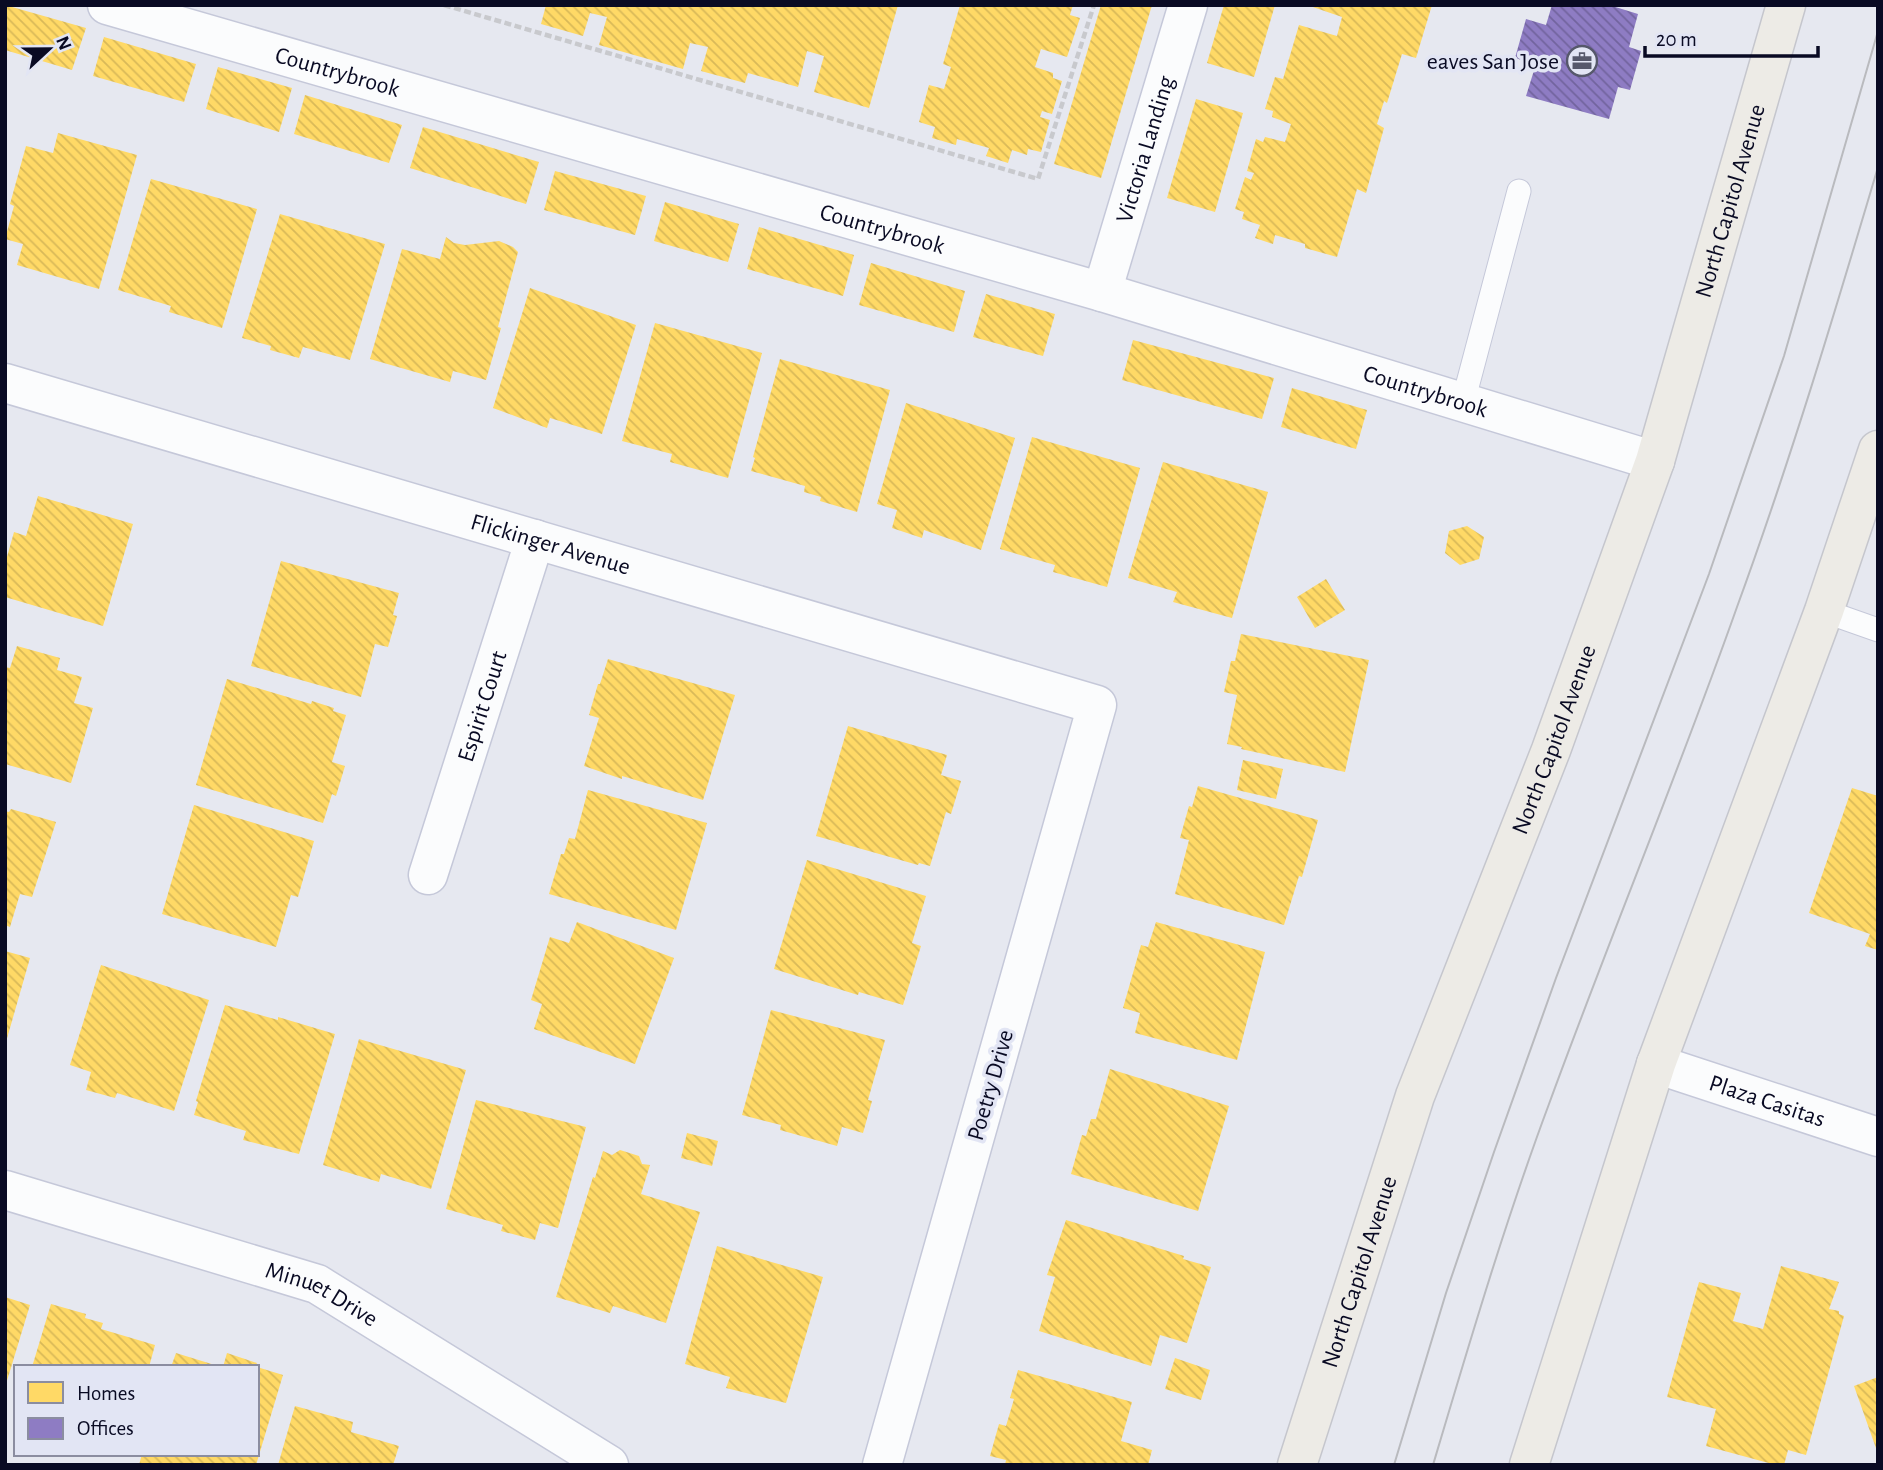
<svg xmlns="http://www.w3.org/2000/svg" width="1883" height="1470" font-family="'Alegreya Sans',sans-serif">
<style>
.homes{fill:url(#homes-back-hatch)}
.offices{fill:url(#offices-back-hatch)}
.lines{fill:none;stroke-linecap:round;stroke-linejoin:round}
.service-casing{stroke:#c5c8d9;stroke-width:25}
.minor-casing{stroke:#c5c8d9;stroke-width:41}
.primary-casing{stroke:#c5c6cd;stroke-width:41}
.path{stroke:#c8c9cd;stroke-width:4.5;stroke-dasharray:7 3.5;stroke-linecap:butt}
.service{stroke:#fbfcfd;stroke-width:23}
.minor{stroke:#fbfcfd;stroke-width:38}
.primary{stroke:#edebe6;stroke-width:38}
.tram{stroke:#b9babe;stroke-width:2}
.labels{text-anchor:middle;stroke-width:7;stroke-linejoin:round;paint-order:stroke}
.poi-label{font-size:24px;fill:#090a23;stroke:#e2e5f4;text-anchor:end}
.street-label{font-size:24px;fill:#090a23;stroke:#e2e5f4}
</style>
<defs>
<pattern id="homes-back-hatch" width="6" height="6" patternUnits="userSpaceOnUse" patternTransform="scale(1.75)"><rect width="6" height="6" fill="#ffd966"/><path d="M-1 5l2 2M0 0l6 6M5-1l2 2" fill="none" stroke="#d9b958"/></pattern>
<pattern id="offices-back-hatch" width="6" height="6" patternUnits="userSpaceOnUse" patternTransform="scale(1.75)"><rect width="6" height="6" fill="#8e7cc3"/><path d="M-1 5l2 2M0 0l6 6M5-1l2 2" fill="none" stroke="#72649e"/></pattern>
</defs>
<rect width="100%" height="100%" fill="#e6e8f0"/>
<g class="homes">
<polygon points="5,5 86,28 72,70 5,50"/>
<polygon points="546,5 898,5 869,108 814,92 824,56 807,51 798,87 748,73 745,83 701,71 708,47 690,43 683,69 599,45 607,17 590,13 583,36 541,24"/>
<polygon points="960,5 1073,5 1070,15 1080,18 1067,57 1041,49 1035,67 1053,73 1053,78 1062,81 1052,114 1042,111 1040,117 1050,120 1041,152 1028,149 1027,155 1012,150 1008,163 986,156 989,148 957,139 956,145 932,138 935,127 919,122 929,85 944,89 951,67 943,64"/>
<polygon points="1101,5 1152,5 1101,178 1054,164"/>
<polygon points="1224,5 1275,5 1254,77 1207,63"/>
<polygon points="1307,5 1432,5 1416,58 1402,54 1387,103 1384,101 1377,124 1384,128 1366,193 1357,189 1337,257 1305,248 1305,244 1275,235 1273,244 1255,238 1260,225 1242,219 1244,212 1235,209 1245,177 1251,180 1254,173 1247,171 1256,139 1263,142 1265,137 1285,142 1291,124 1272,117 1273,111 1265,109 1275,77 1283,79 1299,25 1337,36 1342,17"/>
<polygon points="104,37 196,64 184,102 93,76"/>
<polygon points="218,67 292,88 279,132 206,109"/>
<polygon points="305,95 402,125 389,163 294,134"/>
<polygon points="1196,99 1243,113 1215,212 1167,198"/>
<polygon points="423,127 539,162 526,204 410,168"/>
<polygon points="58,133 137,155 99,289 17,265 23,244 5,239 14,206 10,204 26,146 53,153"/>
<polygon points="555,171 646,196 635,235 544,210"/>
<polygon points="151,179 257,209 222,328 169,312 171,306 118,290"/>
<polygon points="665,202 739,224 728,262 654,241"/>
<polygon points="280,214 385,244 350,360 303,347 299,358 270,350 271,346 242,338"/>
<polygon points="759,227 854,255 843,296 747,269"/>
<polygon points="446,237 454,243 465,245 499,241 513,247 518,252 498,327 501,328 486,380 453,371 450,382 370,359 402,249 440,259"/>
<polygon points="871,263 965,291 954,332 859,305"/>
<polygon points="530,288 636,325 602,434 550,418 547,428 493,408"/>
<polygon points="986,294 1055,314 1043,356 973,337"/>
<polygon points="655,323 762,353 728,478 670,462 672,454 622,441"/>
<polygon points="1133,340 1274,378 1262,419 1122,380"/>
<polygon points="780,359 890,390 857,512 820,501 821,497 804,492 805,486 751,471 755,458 753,457"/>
<polygon points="1292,388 1367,410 1356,449 1281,427"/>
<polygon points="906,403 1015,438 981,550 924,530 922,538 892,528 897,510 877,504"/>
<polygon points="1032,437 1140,468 1107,587 1053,572 1055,565 1000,549"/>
<polygon points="1163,462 1268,492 1232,618 1173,602 1177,592 1128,578"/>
<polygon points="38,496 133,524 103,626 5,597 5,564 14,532 26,536"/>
<polygon points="1467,526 1484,537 1479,559 1460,565 1445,553 1449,531"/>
<polygon points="281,561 399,593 393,615 397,616 388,647 375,644 361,697 251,666"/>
<polygon points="1326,579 1345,610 1315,628 1297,597"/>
<polygon points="1241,634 1369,660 1345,772 1241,749 1242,747 1227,744 1237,695 1224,692 1231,661 1235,661"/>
<polygon points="17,646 60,658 57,670 82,677 74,703 93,708 71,783 5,764 5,667 10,668"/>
<polygon points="608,659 735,695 703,800 622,776 622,779 584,766 599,718 589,715 598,684 600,684"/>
<polygon points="227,679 311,704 312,701 334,708 333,711 346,715 332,762 345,766 336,796 332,794 323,823 196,785"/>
<polygon points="848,726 947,755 941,775 961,781 951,814 946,812 930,866 919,863 918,865 816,836"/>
<polygon points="1243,760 1283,769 1276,799 1237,790"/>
<polygon points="1198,786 1318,820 1302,877 1299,876 1284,925 1175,894 1189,840 1180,838 1189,806 1192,807"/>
<polygon points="1852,788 1878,796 1878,950 1865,946 1870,934 1809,913"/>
<polygon points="588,790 707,823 676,930 549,894 561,854 564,854 569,838 575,839"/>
<polygon points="194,805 314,841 298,897 291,895 276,947 162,914"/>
<polygon points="11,809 56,822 32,897 20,894 10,927 5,925 5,811 9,812"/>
<polygon points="807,860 926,896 912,943 921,946 903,1005 859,992 858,995 774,969"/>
<polygon points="577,922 674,958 635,1064 534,1029 542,1004 531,1000 550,937 569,943"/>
<polygon points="1156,922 1265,952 1237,1060 1135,1033 1140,1013 1123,1008 1141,945 1148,947"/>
<polygon points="5,951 30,958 6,1042 5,1042"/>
<polygon points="101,965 209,1000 174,1111 117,1093 115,1098 86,1090 91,1072 70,1065"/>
<polygon points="225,1005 278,1020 278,1017 335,1034 299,1154 243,1140 246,1131 194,1115 198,1102 196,1101"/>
<polygon points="771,1010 885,1040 868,1100 872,1101 863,1133 842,1127 837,1146 780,1130 781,1125 742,1115"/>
<polygon points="359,1039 466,1070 431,1189 381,1174 379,1182 323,1165"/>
<polygon points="1110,1069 1229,1106 1198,1211 1071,1174 1082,1135 1086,1136 1091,1119 1096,1119"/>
<polygon points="476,1100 586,1127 558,1228 540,1223 535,1240 501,1231 503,1225 446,1209"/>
<polygon points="687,1133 718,1141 712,1166 681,1158"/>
<polygon points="620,1150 639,1156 642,1164 650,1165 641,1194 700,1212 666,1323 613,1306 610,1313 556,1297 593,1177 595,1178 603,1151 612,1155"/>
<polygon points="1066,1220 1184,1256 1183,1259 1211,1267 1187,1343 1160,1335 1151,1366 1039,1331 1055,1277 1047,1275"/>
<polygon points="717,1246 823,1277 786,1403 726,1388 730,1377 685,1364"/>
<polygon points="1781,1266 1839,1282 1829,1309 1839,1311 1839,1314 1844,1316 1806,1455 1788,1450 1784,1465 1776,1465 1706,1446 1716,1409 1667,1397 1699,1282 1741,1293 1733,1321 1763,1329"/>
<polygon points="5,1297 30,1305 6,1384 5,1384"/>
<polygon points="51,1304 86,1314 85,1318 103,1323 101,1329 155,1345 149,1367 32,1367"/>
<polygon points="176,1353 218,1366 218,1367 171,1367"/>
<polygon points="227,1353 257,1363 255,1367 223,1367"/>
<polygon points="1175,1358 1210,1370 1201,1400 1165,1389"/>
<polygon points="257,1367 283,1375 256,1465 139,1465 142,1454 257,1454"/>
<polygon points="1018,1370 1132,1402 1121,1441 1152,1450 1148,1465 1005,1465 1006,1460 990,1456 999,1424 1006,1426 1014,1399 1010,1398"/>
<polygon points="1878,1377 1878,1451 1877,1451 1854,1386"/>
<polygon points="295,1406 353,1422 351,1432 399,1446 393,1465 278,1465"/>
</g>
<polygon class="offices" points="1552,5 1609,5 1638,14 1629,47 1641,51 1630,90 1618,87 1609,119 1526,96 1536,64 1515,58 1526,19 1546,25"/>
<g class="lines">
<g class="service-casing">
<g id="service">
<polyline points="1463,402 1519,191"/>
<polyline points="1824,611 1878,630"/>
</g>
</g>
<g class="minor-casing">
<g id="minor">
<path id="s1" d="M107 5 1102 292 1655 461"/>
<path id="s2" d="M1102 292 1188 5"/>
<path id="s3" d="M5 383 1097 705 882 1465"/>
<path id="s4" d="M428 875 535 539"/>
<path id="s5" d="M1656 1064 1878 1137"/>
<path id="s6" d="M5 1190 317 1284 609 1465"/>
</g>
</g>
<g class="primary-casing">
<g id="primary">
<path id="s7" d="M1297 1465 1415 1096 1551 750 1655 461 1786 5"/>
<polyline points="1529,1465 1656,1064 1824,611 1878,450"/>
</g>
</g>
<polyline class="path" points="444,5 1038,179 1094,5"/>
<use href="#service" class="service"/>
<use href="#minor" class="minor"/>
<use href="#primary" class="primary"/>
<g class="tram">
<polyline points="1394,1465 1446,1293 1494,1152 1556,978 1709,574 1784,356 1878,31"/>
<path d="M1433 1465C1469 1344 1505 1222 1549 1104 1610 937 1678 774 1737 607 1790 462 1834 315 1878 167"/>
</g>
</g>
<defs>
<g id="office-ring" transform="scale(1.575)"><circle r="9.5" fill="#e2e5f4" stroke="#56586b" stroke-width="1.5"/><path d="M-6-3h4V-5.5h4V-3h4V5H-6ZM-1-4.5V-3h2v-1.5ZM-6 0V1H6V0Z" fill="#56586b"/></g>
</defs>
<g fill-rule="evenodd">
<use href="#office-ring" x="1582" y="61"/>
</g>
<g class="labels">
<g class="poi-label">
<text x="1559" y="69">eaves San Jose</text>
</g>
<g class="street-label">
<text dy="8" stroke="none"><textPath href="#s1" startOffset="240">Countrybrook</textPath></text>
<text dy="8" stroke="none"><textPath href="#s2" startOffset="149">Victoria Landing</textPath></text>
<text dy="8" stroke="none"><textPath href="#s7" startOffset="1337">North Capitol Avenue</textPath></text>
<text dy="8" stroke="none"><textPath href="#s1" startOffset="807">Countrybrook</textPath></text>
<text dy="8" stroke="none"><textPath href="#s1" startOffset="1374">Countrybrook</textPath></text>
<text dy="8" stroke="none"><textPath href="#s3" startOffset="569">Flickinger Avenue</textPath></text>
<text dy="8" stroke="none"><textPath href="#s4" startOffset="177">Espirit Court</textPath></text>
<text dy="8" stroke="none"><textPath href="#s7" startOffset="770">North Capitol Avenue</textPath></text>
<text transform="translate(990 1085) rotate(-74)" y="8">Poetry Drive</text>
<text dy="8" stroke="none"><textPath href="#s5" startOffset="117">Plaza Casitas</textPath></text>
<text dy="8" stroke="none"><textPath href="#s7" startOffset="203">North Capitol Avenue</textPath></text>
<text dy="8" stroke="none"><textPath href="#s6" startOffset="334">Minuet Drive</textPath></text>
</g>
</g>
<rect width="1883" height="1470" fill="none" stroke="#090a23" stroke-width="14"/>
<rect x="14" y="1365" width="245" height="91" fill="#e2e5f4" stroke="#8b8da0" stroke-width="2"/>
<rect x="28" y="1382" width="35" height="21" fill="#ffd966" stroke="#8b8da0" stroke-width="2"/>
<text x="77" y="1400" font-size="21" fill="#090a23">Homes</text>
<rect x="28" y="1418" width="35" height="21" fill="#8e7cc3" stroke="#8b8da0" stroke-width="2"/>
<text x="77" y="1435" font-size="21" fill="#090a23">Offices</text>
<g transform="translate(49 49) rotate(68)" stroke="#e2e5f4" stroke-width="5" paint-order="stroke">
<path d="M0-5L12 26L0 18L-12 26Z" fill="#090a23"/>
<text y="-10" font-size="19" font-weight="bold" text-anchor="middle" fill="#090a23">N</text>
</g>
<path d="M1645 46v10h173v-10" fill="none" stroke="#090a23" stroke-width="3.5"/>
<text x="1656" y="46" font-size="21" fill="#090a23" stroke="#e2e5f4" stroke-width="5" paint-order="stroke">20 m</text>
</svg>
